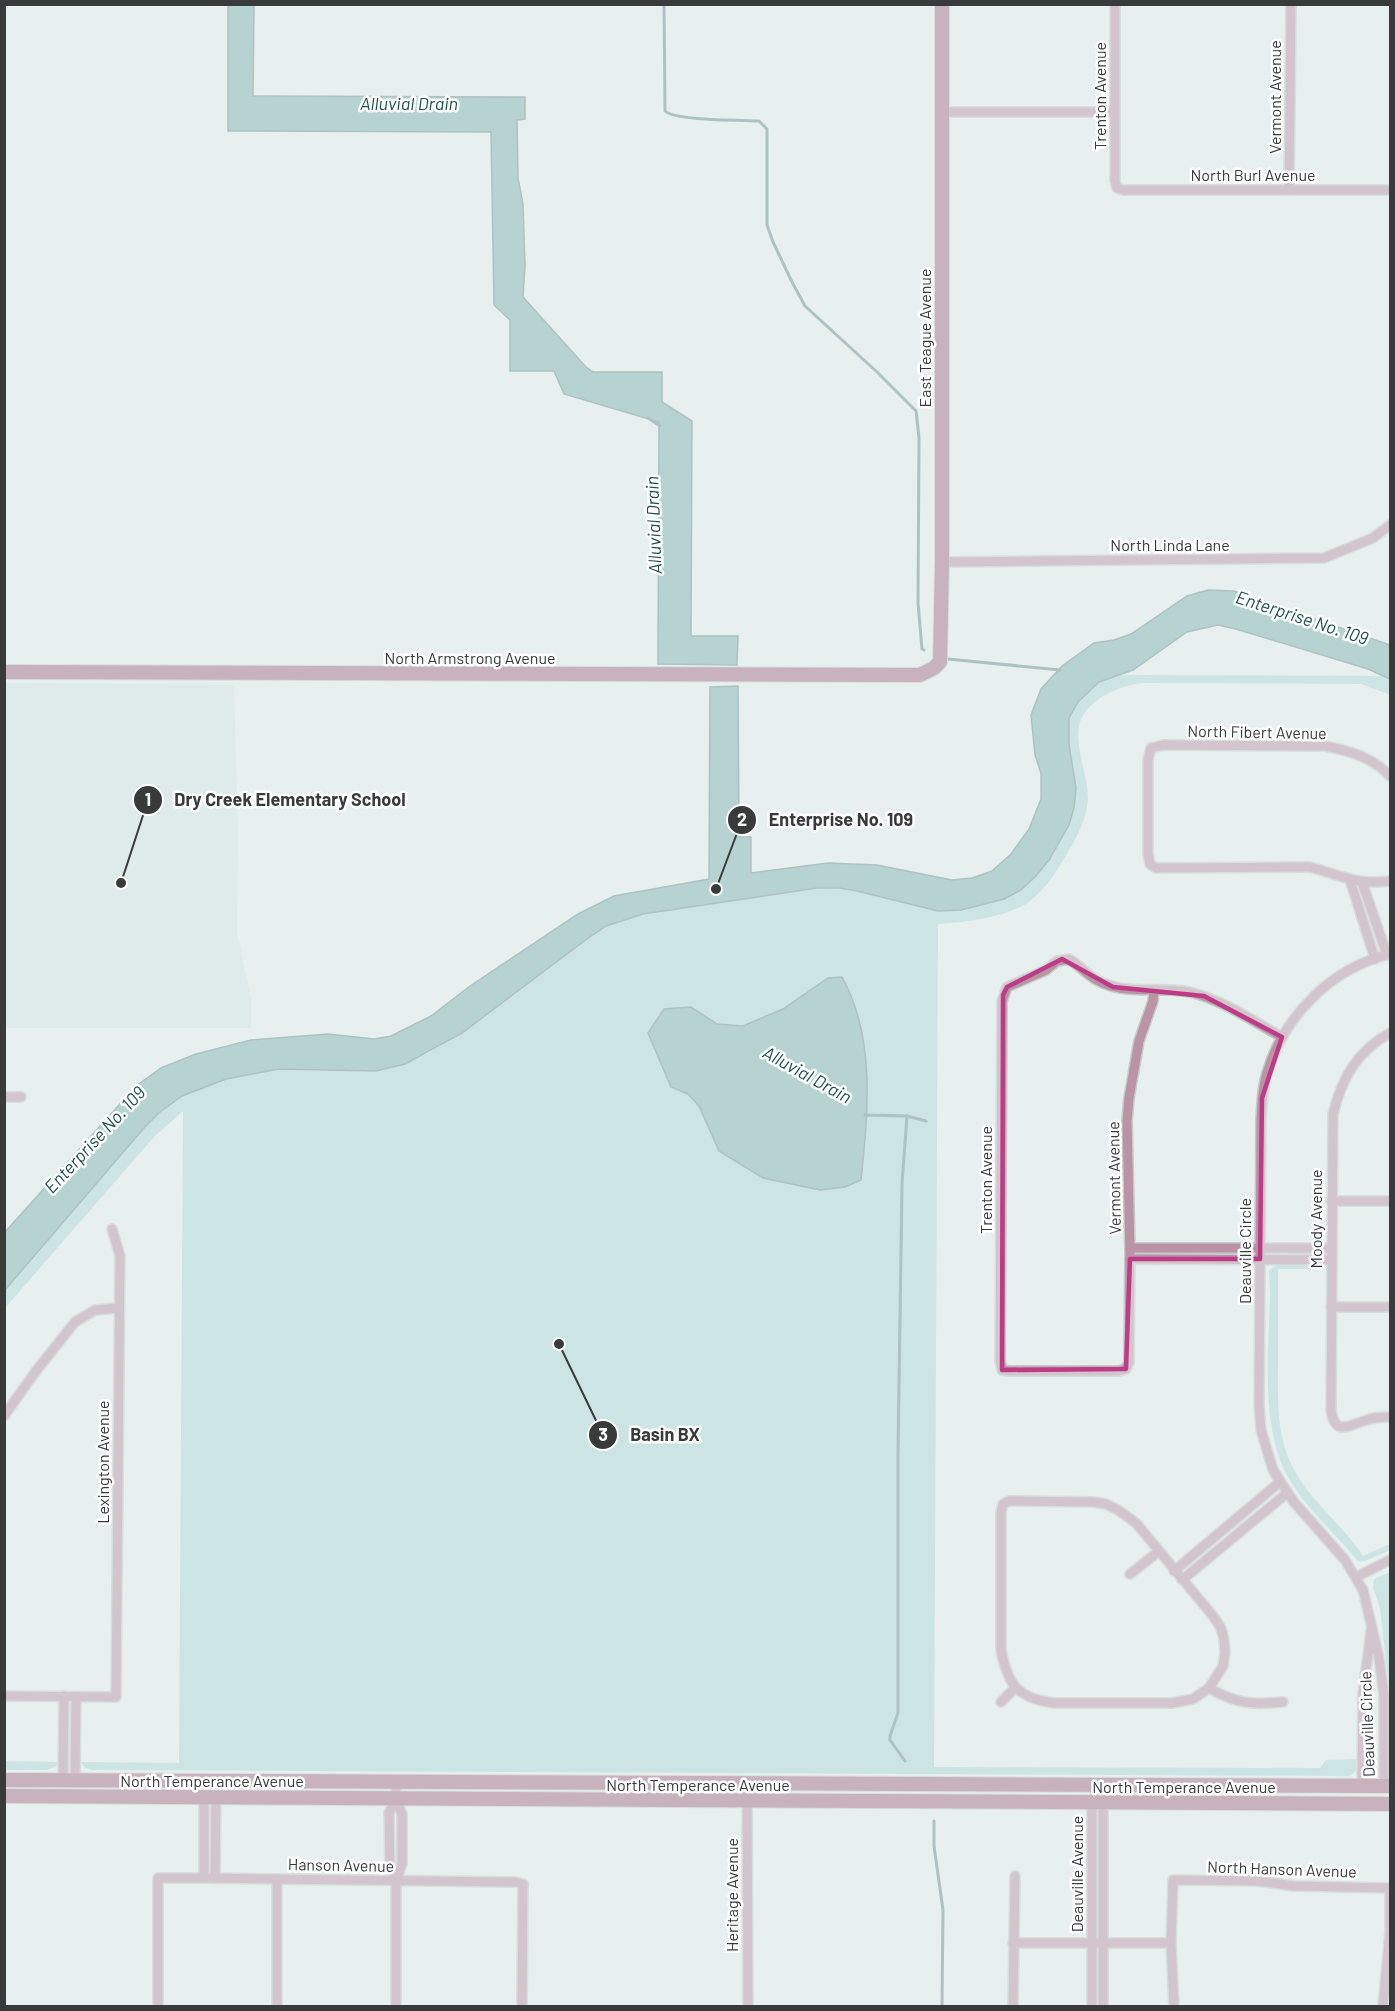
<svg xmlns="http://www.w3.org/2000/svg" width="1395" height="2011" font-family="Barlow,sans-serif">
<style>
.built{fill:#d4e5e4}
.green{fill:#acd7d4}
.water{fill:#7bb0ae;stroke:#678d8b;stroke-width:1.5}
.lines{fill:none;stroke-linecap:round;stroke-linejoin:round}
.stream{stroke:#678d8b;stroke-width:3}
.street-casing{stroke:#c5cbcb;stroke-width:12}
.secondary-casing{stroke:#c5cbcb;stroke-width:16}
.street{stroke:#ba93a5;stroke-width:9}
.secondary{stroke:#9f6882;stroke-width:14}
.marked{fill:none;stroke:#bd3c85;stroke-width:4.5;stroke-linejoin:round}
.labels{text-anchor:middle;stroke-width:5;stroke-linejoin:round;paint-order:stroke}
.street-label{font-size:16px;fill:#383b3a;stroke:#fff}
.water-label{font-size:18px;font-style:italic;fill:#1f4f4d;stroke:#fff}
.leader{fill:none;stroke:#383b3a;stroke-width:2}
.callout-dot{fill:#383b3a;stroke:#fff;stroke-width:2}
.mark-label{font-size:18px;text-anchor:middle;font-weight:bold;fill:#fff}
.callout-label{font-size:18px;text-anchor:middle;font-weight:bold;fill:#383b3a;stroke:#fff;stroke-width:5;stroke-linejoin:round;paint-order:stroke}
</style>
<rect width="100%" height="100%" fill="#e8efef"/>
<polygon class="built" points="5,683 234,685 238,834 237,932 251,999 251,1028 5,1028"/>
<g class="green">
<path d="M1122 675 1385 676 1390 679V695L1361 684 1143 683C1120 685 1084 700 1079 726 1075 748 1088 776 1088 799 1087 816 1078 836 1069 850 1059 868 1047 888 1030 901 1015 913 981 920 961 922 954 923 946 923 938 924L934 1767 1320 1768 1326 1760 1357 1759C1358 1768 1357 1772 1349 1776L91 1770 84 1767 81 1762 179 1763 183 1111 154 1137 5 1308V1290L144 1128 160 1112 182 1096 226 1079 279 1069 359 1071 427 1054 462 1033 587 939 606 926 643 914 817 888H839L896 900 1021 890 1049 860 1073 768 1069 744V718L1078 702 1088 691 1099 682Z"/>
<path d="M1278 1265H1317L1323 1269H1278C1278 1298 1278 1327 1278 1357 1278 1393 1275 1432 1292 1466 1309 1500 1342 1524 1363 1556L1390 1544V1550L1365 1561 1359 1562 1356 1559C1335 1533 1309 1511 1291 1482 1259 1431 1269 1353 1270 1294L1269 1270Z"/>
<polygon points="1390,1572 1390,1772 1390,1694 1380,1608 1373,1587 1374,1579"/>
<polygon points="5,1761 58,1762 56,1766 48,1770 5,1770"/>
</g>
<g class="water">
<polygon points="228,5 254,5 253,96 525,97 525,119 517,120 518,178 523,204 525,266 523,297 586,367 593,372 662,372 662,402 692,421 691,636 738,636 737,665 658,664 659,422 564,394 554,371 510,371 510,320 494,305 491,132 228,131"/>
<polygon points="1208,590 1234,591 1390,645 1390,679 1368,669 1236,629 1218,625 1187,632 1133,670 1099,682 1078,702 1069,718 1069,744 1076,788 1074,808 1069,825 1049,860 1035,877 1021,890 1004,899 961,910 938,911 857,891 839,888 817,888 643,914 606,926 587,939 462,1033 405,1064 376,1071 279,1069 226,1079 182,1096 160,1112 144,1128 5,1290 5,1232 136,1086 161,1068 196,1054 251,1040 328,1034 374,1039 391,1036 431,1016 470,986 578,914 614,896 709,879 710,687 738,686 739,837 751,837 751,873 828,863 877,865 952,880 972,878 992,871 1011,854 1029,829 1041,799 1041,773 1035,755 1031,715 1041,689 1062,666 1094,643 1114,640 1131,634 1187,596"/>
<path d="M842 977C876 1038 868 1114 861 1180L845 1187 820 1190 763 1178 719 1151 699 1106 688 1094 671 1087 648 1033 664 1009 691 1007 717 1024 743 1026 783 1009 828 978Z"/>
</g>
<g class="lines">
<g class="stream">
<path d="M664 4 665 111C675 121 741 120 759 121L767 129V225L773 242 792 282 805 306 877 372 916 411 919 438 918 603 922 649 924 650"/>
<polyline points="648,418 660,426"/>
<polyline points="948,659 1060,670"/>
<polyline points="865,1115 907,1116 926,1121"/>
<polyline points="905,1761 890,1740 890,1736 898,1713 898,1453 902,1184 907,1116"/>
<polyline points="934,1821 934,1846 943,1910 942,2006"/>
</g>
<g class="street-casing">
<g id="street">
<polyline points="1115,4 1115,181 1117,188 1123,190 1390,190"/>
<polyline points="942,112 1115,112"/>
<polyline points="1289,190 1291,4"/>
<polyline points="942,562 1324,558 1373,538 1390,525"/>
<path d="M1390 776C1372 757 1350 751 1325 746L1163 745 1151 748 1148 760V854L1150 864 1156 868 1302 867H1310C1343 876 1355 885 1390 881"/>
<polyline points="1350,880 1375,959"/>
<polyline points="1362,882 1387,955"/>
<path d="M1154 990 1153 1001 1139 1041 1129 1098 1127 1121 1130 1253 1129 1362 1126 1369 1119 1371H1009L1002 1370 1000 1360 1002 1001 1007 987 1046 970 1057 961 1069 959C1081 966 1089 978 1103 983 1131 995 1161 986 1190 992 1223 1000 1253 1021 1282 1037"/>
<path d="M1390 1033C1357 1051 1342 1078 1333 1114L1331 1410C1335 1437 1349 1425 1367 1420 1374 1417 1383 1417 1390 1417"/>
<polyline points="4,1097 21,1097"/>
<polyline points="1331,1201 1390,1201"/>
<polyline points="1130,1248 1331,1248"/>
<polyline points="1130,1259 1331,1260"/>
<polyline points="1331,1307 1390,1307"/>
<polyline points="4,1416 36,1371 75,1322 95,1310 119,1308"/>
<path d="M1009 1501 1093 1502 1106 1504 1118 1510 1136 1523 1213 1616 1221 1628 1224 1639 1225 1653 1223 1666 1209 1688 1193 1699 1172 1703H1054C1018 1698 1008 1686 1001 1650V1512L1003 1504Z"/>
<polyline points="1174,1571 1280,1482"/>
<polyline points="1130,1574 1158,1552"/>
<polyline points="1356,1577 1390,1560"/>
<polyline points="1182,1580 1287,1493"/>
<path d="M1209 1688C1237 1704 1252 1705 1283 1702"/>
<polyline points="4,1696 116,1697 120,1256 112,1229"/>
<polyline points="1001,1702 1015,1688"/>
<polyline points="63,1780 64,1696"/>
<polyline points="75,1780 76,1697"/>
<polyline points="747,1783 748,2006"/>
<polyline points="1362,1786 1363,1693 1371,1631"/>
<path d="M1384 1786V1695L1379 1658 1363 1590 1345 1560 1293 1501 1273 1470 1261 1430 1259 1405 1261 1119C1262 1104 1262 1088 1267 1073 1284 1016 1331 968 1390 954"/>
<polyline points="1103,1799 1103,2006"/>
<polyline points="204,1878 204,1798"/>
<polyline points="215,1878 216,1798"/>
<polyline points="396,1881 390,1866 389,1813 396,1799"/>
<polyline points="1013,1943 1171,1943"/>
<polyline points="158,2006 158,1878 204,1878 515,1882 523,1884 522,2006"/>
<polyline points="277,2006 277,1880"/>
<polyline points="396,2006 396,1881 402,1864 402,1814 396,1799 396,1782"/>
<polyline points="1013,2006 1015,1876"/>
<polyline points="1092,2006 1092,1803 1100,1785"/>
<polyline points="1174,2006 1171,1943 1173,1880 1258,1881 1294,1886 1390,1888 1390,1932 1383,2006"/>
</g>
</g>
<g class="secondary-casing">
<g id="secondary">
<polyline points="4,672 920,675 934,668 940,662 942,562 942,4"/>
<polyline points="4,1780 1390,1786"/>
<polyline points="4,1796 1390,1804"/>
</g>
</g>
<use href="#street" class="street"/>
<use href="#secondary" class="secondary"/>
</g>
<path d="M0 0H1395V2011H0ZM1062 959 1113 987 1204 996 1282 1037 1262 1098 1260 1259H1130L1126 1369 1002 1370 1003 995 1007 987Z" fill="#e8efef" fill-opacity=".55" fill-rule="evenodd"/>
<path class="marked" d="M1062 959 1113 987 1204 996 1282 1037 1262 1098 1260 1259H1130L1126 1369 1002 1370 1003 995 1007 987Z"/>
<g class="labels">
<g class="street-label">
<text transform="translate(1100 96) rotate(-90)" y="6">Trenton Avenue</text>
<text transform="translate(1275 97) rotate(-90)" y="6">Vermont Avenue</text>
<text x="1253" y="181">North Burl Avenue</text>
<text transform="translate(925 338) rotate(-90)" y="6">East Teague Avenue</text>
<text x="1170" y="551">North Linda Lane</text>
<text x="470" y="664">North Armstrong Avenue</text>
<text transform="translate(1257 732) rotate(1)" y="6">North Fibert Avenue</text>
<text transform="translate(1114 1178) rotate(-91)" y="6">Vermont Avenue</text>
<text transform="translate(986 1180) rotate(-90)" y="6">Trenton Avenue</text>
<text transform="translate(1316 1219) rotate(-90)" y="6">Moody Avenue</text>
<text transform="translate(1245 1251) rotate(-90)" y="6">Deauville Circle</text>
<text transform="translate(103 1462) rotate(-90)" y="6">Lexington Avenue</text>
<text transform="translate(1367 1724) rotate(-92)" y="6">Deauville Circle</text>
<text x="212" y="1787">North Temperance Avenue</text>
<text x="698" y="1791">North Temperance Avenue</text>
<text x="1184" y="1793">North Temperance Avenue</text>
<text transform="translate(341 1865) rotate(1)" y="6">Hanson Avenue</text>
<text transform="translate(1282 1869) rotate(2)" y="6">North Hanson Avenue</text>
<text transform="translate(1077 1874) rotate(-90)" y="6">Deauville Avenue</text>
<text transform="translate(732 1895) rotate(-90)" y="6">Heritage Avenue</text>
</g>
<g class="water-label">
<text x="409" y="110">Alluvial Drain</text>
<text transform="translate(654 525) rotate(-92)" y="6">Alluvial Drain</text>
<text transform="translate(1302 618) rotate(18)" y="6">Enterprise No. 109</text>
<text transform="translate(807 1075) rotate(29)" y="6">Alluvial Drain</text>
<text transform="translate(95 1140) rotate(-47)" y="6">Enterprise No. 109</text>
</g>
</g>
<path class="leader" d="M121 883L148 800M716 889L742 820M559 1344L603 1435"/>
<g class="callout-dot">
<circle cx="121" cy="883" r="6"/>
<circle cx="716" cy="889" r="6"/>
<circle cx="559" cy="1344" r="6"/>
<circle cx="148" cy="800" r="15"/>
<circle cx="742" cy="820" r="15"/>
<circle cx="603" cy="1435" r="15"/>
</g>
<g class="mark-label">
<text x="148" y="806">1</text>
<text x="742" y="826">2</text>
<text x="603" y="1441">3</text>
</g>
<g class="callout-label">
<text x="290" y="806">Dry Creek Elementary School</text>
<text x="841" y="826">Enterprise No. 109</text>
<text x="665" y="1441">Basin BX</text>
</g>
<rect width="1395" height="2011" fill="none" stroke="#383b3a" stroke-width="12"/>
</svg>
